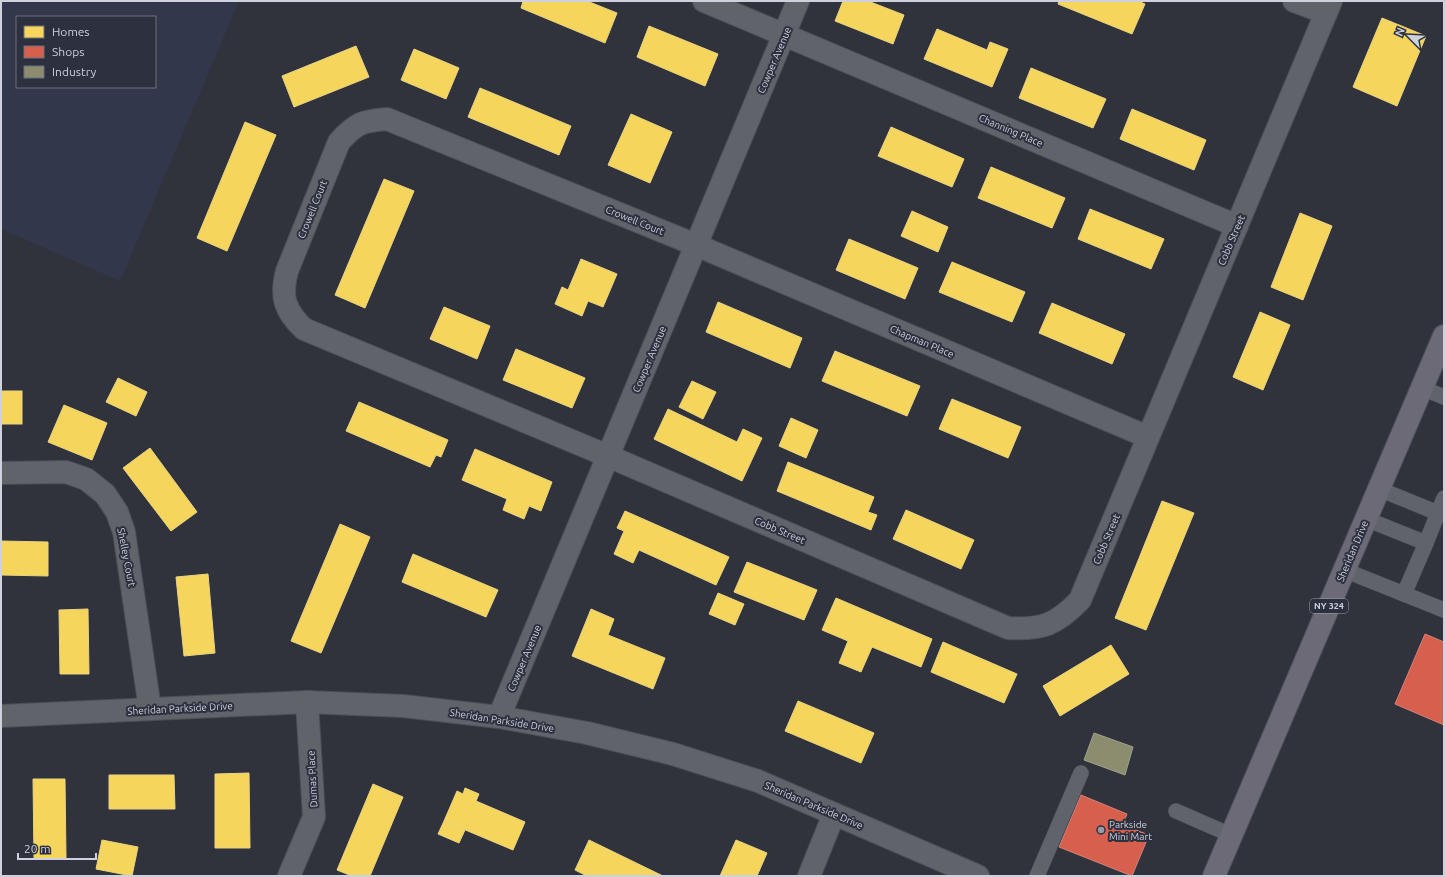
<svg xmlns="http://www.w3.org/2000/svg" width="1445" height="877" font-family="Ubuntu,sans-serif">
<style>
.built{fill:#33374b;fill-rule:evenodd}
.homes{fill:#f6d55c;stroke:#ead482}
.shops{fill:#d6604d;stroke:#d48278}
.industry{fill:#8c8c6e;stroke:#a0a18f}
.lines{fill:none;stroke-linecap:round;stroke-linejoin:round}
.lane-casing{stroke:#4d4f56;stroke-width:16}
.street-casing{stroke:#4d4f56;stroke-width:24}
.primary-casing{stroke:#4d4f56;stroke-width:24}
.lane{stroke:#606369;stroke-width:15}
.street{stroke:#606369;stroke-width:22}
.primary{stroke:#6c6a76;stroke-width:22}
.poi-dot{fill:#979aa4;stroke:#2c303f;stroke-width:1.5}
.labels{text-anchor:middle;stroke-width:4;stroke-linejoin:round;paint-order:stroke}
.shield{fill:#2c303f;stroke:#9ea1ad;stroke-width:1}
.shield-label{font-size:9px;font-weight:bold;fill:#cfd2dc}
.street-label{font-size:10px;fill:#cfd2dc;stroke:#2c303f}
.poi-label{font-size:10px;fill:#cfd2dc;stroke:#2c303f;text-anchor:start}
</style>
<rect width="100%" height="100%" fill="#30333b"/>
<path class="built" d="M1 1H239L120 281 1 229ZM17 17H155V87H17Z"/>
<g class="homes">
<polygon points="523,1 587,1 617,13 605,43 521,8"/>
<polygon points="843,1 868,1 904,15 893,44 835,21"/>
<polygon points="1059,1 1138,1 1145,4 1132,34 1058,4"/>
<polygon points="1382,18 1426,36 1397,106 1353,87"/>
<polygon points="649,26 718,54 705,86 637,57"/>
<polygon points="937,29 987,50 990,42 1008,49 992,87 924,59"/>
<polygon points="356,46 369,77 294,107 282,76"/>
<polygon points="414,49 459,68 446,99 401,80"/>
<polygon points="1031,68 1106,99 1093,128 1019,98"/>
<polygon points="480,88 571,126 559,155 468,117"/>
<polygon points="1132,109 1206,140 1194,170 1120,139"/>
<polygon points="631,114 672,132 650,183 608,165"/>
<polygon points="245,122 276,135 227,251 197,238"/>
<polygon points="891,127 964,159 952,187 878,156"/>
<polygon points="991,167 1065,198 1052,228 978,198"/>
<polygon points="384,179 414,191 365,308 335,295"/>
<polygon points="1090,209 1164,239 1151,269 1078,239"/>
<polygon points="912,211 948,227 938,252 901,236"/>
<polygon points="1300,213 1332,226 1303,300 1271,287"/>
<polygon points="849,239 918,268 905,299 836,270"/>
<polygon points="581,259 617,274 603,307 588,301 582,316 555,304 562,287 568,290"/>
<polygon points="952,262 1025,292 1012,322 939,292"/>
<polygon points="718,302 802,338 790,368 706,332"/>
<polygon points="1052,303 1125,334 1112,364 1039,333"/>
<polygon points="444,307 490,326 477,359 430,339"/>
<polygon points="1260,312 1290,325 1263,390 1233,377"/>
<polygon points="516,349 585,378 572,408 503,380"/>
<polygon points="835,351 920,386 907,416 822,381"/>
<polygon points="118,378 147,392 136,416 106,402"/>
<polygon points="692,381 716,392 703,419 679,407"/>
<rect x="1" y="391" width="21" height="33"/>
<polygon points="952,399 1021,427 1008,458 939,429"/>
<polygon points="359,402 448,440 441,457 436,455 430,467 346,431"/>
<polygon points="64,405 107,423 92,460 48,442"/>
<polygon points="668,409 737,442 743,429 762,438 742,481 654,439"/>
<polygon points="791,418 818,430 806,458 779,446"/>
<polygon points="150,448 197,512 171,531 123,468"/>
<polygon points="475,449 552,482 541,511 529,506 524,519 503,510 507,499 462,480"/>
<polygon points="788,462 874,497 868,512 877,515 871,530 777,491"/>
<polygon points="1162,501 1194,513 1146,630 1115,618"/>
<polygon points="906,510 974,540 961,569 893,539"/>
<polygon points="625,511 729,557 716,585 639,550 633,563 614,554 624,531 617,528"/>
<polygon points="340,524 370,537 321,653 291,641"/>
<polygon points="1,541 48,542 48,576 1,575"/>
<polygon points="413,554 498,590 486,617 402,582"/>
<polygon points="747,562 817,590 804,620 734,592"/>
<polygon points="208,574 215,653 184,656 176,577"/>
<polygon points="718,593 744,604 735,625 709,614"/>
<polygon points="836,598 932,639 921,667 872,647 861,672 839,663 848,641 822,630"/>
<polygon points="88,609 89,674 60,674 59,610"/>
<polygon points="591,609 614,619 608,635 665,658 653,689 572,656"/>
<polygon points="943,642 1017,674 1004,703 931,672"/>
<polygon points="1111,645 1129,674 1060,716 1043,686"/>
<polygon points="798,701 874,733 861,763 785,731"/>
<polygon points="249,773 250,848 215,848 215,774"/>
<polygon points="109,775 174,775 175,809 109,809"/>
<polygon points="33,779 65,779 66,858 34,859"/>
<polygon points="373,784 403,797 370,876 352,876 337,870"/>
<polygon points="465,788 479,794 476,801 525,822 513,850 444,821 457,791 463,794"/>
<polygon points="444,821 465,830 459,843 438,834"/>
<polygon points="102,840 138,847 132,876 96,869"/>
<polygon points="589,840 663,876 587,876 575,870"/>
<polygon points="736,840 767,853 757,876 720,876"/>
</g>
<g class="shops">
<polygon points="1425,634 1444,642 1444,725 1395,704"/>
<polygon points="1081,795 1127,814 1123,825 1149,835 1132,876 1059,847"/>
</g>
<polygon class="industry" points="1094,733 1133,747 1125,775 1084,760"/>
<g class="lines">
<g class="lane-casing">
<g id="lane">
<polyline points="1422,388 1444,397"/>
<polyline points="1379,489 1438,513 1426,543"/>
<polyline points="1438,513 1444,498"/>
<polyline points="1366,519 1426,543 1404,594"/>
<polyline points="1344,570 1444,610"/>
<polyline points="1176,811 1231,835"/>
<polyline points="1037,876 1081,773"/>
</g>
</g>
<g class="street-casing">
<g id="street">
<polyline points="704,1 1237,226"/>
<polyline points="1294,1 1326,13"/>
<path d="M1148 437 696 245 387 119C362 121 356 123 339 142L287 271C280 297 285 311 304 329L608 456 1008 628C1042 630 1056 625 1080 600L1331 1"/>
<polyline points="1,473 66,472 86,479 105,494 117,512 124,532 150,709"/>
<polyline points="1,716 307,702 403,706 499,717 587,733 673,754 758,781 978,876"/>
<polyline points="499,717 798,1"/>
<polyline points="289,876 314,817 307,702"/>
<polyline points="809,876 834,814"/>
</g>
</g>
<g class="primary-casing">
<polyline id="primary" points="1214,876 1444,336"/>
</g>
<use href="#lane" class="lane"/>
<use href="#street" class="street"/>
<use href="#primary" class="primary"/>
</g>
<circle class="poi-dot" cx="1101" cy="830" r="4"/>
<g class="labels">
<rect class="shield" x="1310" y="599" width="38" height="14" rx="3"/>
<g class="shield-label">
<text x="1329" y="609">NY 324</text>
</g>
<g class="street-label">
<text transform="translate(774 60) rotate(-67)" y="4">Cowper Avenue</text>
<text transform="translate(1011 130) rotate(23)" y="4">Channing Place</text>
<text transform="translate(312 209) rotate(-68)" y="4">Crowell Court</text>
<text transform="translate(635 220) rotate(22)" y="4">Crowell Court</text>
<text transform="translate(1231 240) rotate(-67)" y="4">Cobb Street</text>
<text transform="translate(922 341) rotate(23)" y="4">Chapman Place</text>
<text transform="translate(649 359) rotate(-67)" y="4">Cowper Avenue</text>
<text transform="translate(780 530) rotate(23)" y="4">Cobb Street</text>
<text transform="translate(1106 539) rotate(-67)" y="4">Cobb Street</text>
<text transform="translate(1352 551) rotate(-67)" y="4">Sheridan Drive</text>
<text transform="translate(127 557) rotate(79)" y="4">Shelley Court</text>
<text transform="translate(524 658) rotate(-67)" y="4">Cowper Avenue</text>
<text transform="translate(180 708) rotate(-3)" y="4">Sheridan Parkside Drive</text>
<text transform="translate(502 720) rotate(9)" y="4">Sheridan Parkside Drive</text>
<text transform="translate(312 779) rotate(-93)" y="4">Dumas Place</text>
<text transform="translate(814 805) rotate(23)" y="4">Sheridan Parkside Drive</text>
</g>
<g class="poi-label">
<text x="1109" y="828">Parkside<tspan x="1109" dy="12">Mini Mart</tspan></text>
</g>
</g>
<rect width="1445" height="877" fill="none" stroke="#cfd2dc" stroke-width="4"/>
<rect x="16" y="16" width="140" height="72" fill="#2c303f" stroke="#6d717e"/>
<rect x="24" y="26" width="20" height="12" fill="#f6d55c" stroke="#6d717e"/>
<text x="52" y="36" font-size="12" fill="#cfd2dc">Homes</text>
<rect x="24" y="46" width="20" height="12" fill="#d6604d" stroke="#6d717e"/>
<text x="52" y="56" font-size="12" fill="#cfd2dc">Shops</text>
<rect x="24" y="66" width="20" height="12" fill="#8c8c6e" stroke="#6d717e"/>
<text x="52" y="76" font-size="12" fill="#cfd2dc">Industry</text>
<g transform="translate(1409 36) rotate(294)" stroke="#2c303f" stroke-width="3" paint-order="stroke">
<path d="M0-3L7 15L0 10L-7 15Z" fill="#cfd2dc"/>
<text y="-6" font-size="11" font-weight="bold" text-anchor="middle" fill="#cfd2dc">N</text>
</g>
<path d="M18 853v6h78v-6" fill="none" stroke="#cfd2dc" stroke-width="2"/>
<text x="24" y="853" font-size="12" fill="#cfd2dc" stroke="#2c303f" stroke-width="3" paint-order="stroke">20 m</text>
</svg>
